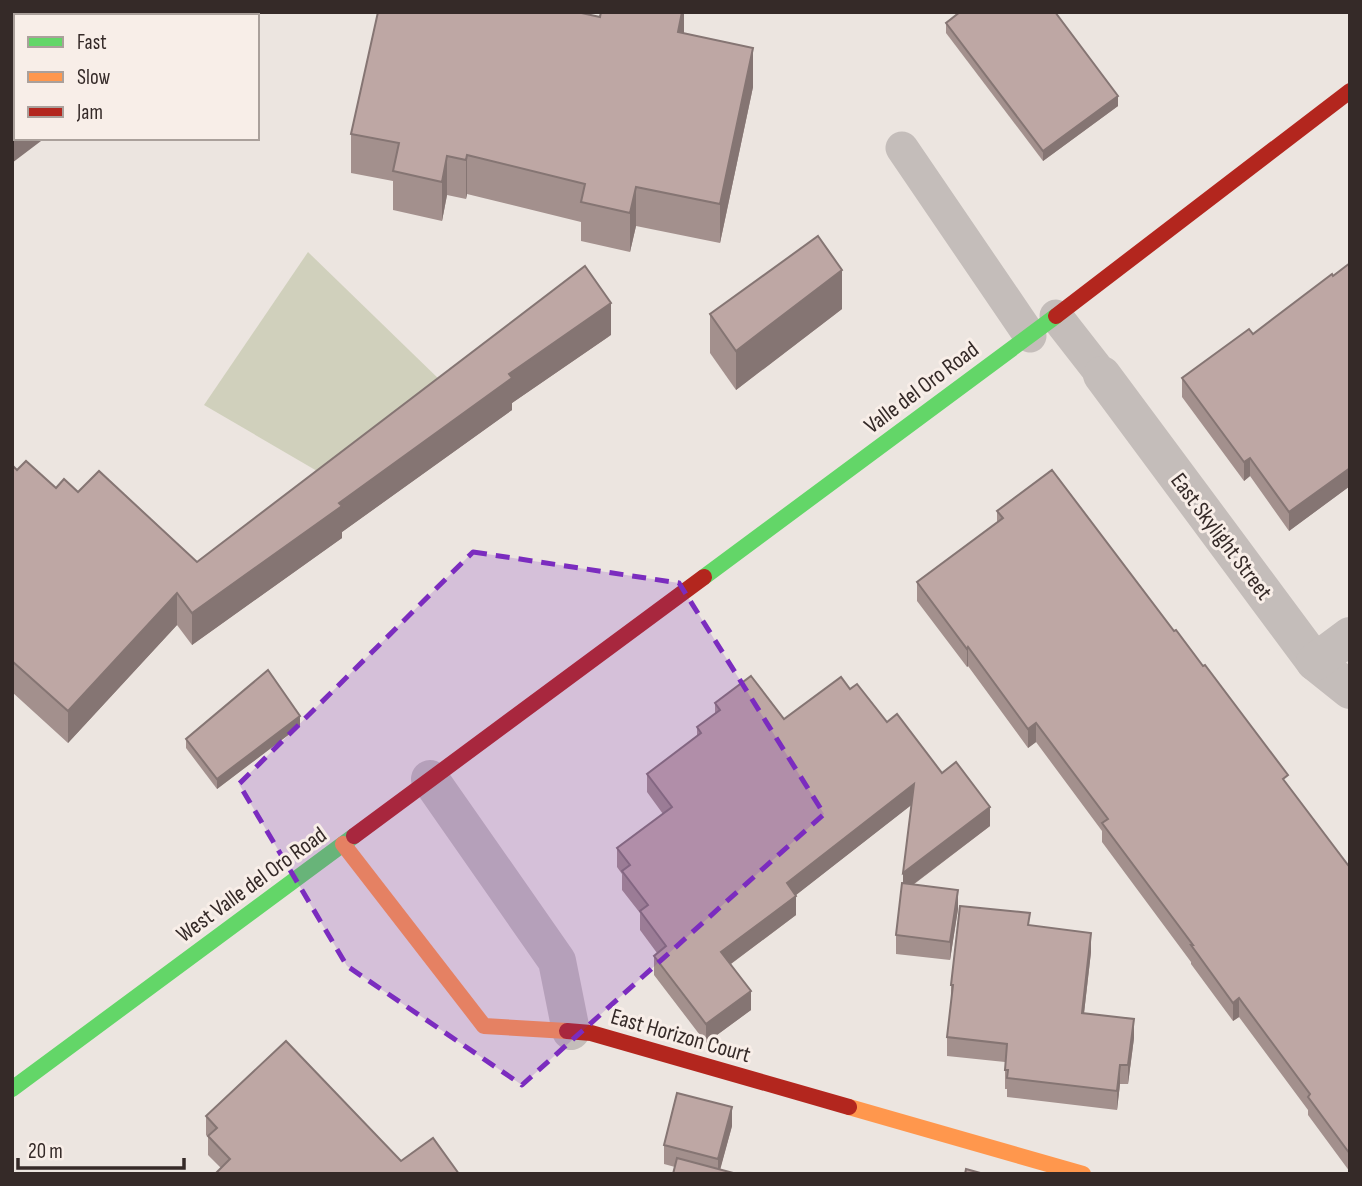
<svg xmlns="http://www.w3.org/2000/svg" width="1362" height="1186" font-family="'Sofia Sans Condensed',sans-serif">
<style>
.green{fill:#d0d0bc}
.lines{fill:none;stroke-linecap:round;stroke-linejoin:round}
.lane{stroke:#c4bdba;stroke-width:33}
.street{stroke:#c4bdba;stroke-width:38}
.fast{stroke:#63d668;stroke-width:16}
.slow{stroke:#ff974d;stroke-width:16}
.jam{stroke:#b3261e;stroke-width:16}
.wall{fill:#a3908d}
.shaded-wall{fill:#857573}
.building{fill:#bea7a4;stroke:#857573;stroke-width:2}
.marked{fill:#7b2cbf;fill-opacity:0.2;stroke:#7b2cbf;stroke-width:5;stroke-dasharray:14 9;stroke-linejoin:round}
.labels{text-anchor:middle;stroke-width:6;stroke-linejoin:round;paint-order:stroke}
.street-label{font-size:23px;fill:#352a28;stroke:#f8eee8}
</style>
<rect width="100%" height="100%" fill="#ece5e0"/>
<polygon class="green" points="308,252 443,383 317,471 204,405"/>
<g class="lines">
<g class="lane">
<polyline points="902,148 1030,336"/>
<polyline points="1056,316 1102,375"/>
</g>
<g class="street">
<polyline points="1102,375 1315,662 1350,690"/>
<polyline points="1315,662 1350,636"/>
<polyline points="430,779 557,961 571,1031"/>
</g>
<g class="fast">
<polyline points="704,577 1056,316"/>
<polyline points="12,1089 354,836"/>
</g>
<g class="slow">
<polyline points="343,844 484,1026 567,1031"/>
<polyline points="849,1107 1083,1174"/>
</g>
<g class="jam">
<polyline points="1056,316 1350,91"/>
<polyline points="354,836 704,577"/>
<polyline points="567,1031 591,1033 849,1107"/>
</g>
</g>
<g class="wall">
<polygon points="684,12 684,33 753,87 720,243 636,226 630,252 581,241 581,222 467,194 466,199 447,195 442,221 393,210 393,181 351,173 351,134 600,17"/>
<polygon points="946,23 1118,106 1043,161 946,33"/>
<polygon points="1350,263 1350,486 1289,531 1250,476 1244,481 1182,397 1182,378 1253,334"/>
<polygon points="842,309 736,390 710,353 710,314"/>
<polygon points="611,335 512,403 512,410 342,532 342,538 192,645 177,625 68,743 12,692 12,465 17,470 56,488 78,492 197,562"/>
<polygon points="997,511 1288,785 1348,865 1350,864 1350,1172 1308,1115 1308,1110 1239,1017 1233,1021 1191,964 1191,962 1102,842 1102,831 1036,742 1028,748 968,666 967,667 917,601 917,582 997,523"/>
<polygon points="850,689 942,773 990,826 913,885 958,909 950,960 896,954 896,935 903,884 911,805 796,895 796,915 731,964 751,1010 706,1043 654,975 654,956 657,953 640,930 640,913 622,890 622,874 617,867 617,848 663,814 647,792 647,774 697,736 697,727 715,714 715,703 784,719"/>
<polygon points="300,726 217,789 186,748 186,739"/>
<polygon points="1030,925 1091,952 1084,1013 1134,1038 1128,1084 1120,1084 1117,1110 1007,1097 1007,1089 1005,1089 1005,1062 947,1056 947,1037 951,1004 951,985"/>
<polygon points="206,1116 401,1161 221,1168 208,1155 208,1137 206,1135"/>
<polygon points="732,1126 720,1169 675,1167 664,1164 664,1145"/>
</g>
<g class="shaded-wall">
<polygon points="682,12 684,12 684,43 678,32"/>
<polygon points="753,48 753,87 720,243 720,204"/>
<polygon points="1118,96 1118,106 1043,161 1043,151"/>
<polygon points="16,121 16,138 45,138 12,163 12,124"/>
<polygon points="467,155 467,194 466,199 466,160"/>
<polygon points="447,156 447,195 442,221 442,182"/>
<polygon points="636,187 636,226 630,252 630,213"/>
<polygon points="842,270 842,309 736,390 736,351"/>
<polygon points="611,303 611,335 512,403 512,410 342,532 342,538 192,645 192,613 509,374"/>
<polygon points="1250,458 1250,476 1244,481 1244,462"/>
<polygon points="1350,468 1350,486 1289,531 1289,512"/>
<polygon points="177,593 177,625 68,743 68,711"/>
<polygon points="968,647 968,666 967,667 967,649"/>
<polygon points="300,716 300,726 217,789 217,779"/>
<polygon points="1036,723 1036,742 1028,748 1028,729"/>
<polygon points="914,784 914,803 787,902 787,883"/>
<polygon points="990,807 990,826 903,892 903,873"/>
<polygon points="958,890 958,909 950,960 950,942"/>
<polygon points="796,896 796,915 721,971 721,952"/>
<polygon points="1091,933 1091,952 1082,1031 1082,1013"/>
<polygon points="751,991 751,1010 706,1043 706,1024"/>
<polygon points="1239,998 1239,1017 1233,1021 1233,1003"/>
<polygon points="1134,1019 1134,1038 1128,1084 1128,1065"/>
<polygon points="1120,1065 1120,1084 1117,1110 1117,1091"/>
<polygon points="732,1107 732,1126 719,1174 718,1174 718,1159"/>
</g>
<g class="building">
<polygon points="41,12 174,12 176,16 43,16"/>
<polygon points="378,12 577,12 600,17 601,12 682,12 678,32 753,48 720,204 636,187 630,213 581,202 585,184 467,155 466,160 447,156 442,182 393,171 399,143 351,134"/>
<polygon points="960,12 1055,12 1118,96 1043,151 946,23"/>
<polygon points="12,54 16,58 16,121 12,124"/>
<polygon points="818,236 842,270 736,351 710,314"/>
<polygon points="1350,263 1350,468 1289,512 1250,458 1244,462 1182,378 1249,329 1253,334 1332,274 1333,276"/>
<polygon points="585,266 611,303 509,374 512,378 339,503 342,506 192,613 177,593 68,711 12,661 12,465 17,470 26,461 56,488 64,479 78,492 99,471 197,562"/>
<polygon points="1052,470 1174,631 1176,630 1203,666 1205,665 1288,775 1283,779 1348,865 1350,864 1350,1154 1308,1097 1310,1094 1239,998 1233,1003 1191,945 1193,945 1102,823 1108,819 1036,723 1028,729 968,647 967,649 917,582 1003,518 997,511"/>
<polygon points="268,670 300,716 217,779 186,739"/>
<polygon points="751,676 784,719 841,677 850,689 857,684 887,722 897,714 942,773 956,762 990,807 903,873 914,784 787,883 796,896 721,952 751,991 706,1024 654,956 666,946 640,911 648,905 622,871 630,865 617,848 672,807 647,774 701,733 697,727 720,710 715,703"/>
<polygon points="902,883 958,890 950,942 896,935"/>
<polygon points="960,906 1030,913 1028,925 1091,933 1082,1013 1134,1019 1128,1065 1120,1065 1117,1091 1007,1078 1008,1070 1005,1070 1007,1044 947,1037 953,985 951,985"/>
<polygon points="286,1041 401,1161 433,1138 459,1174 215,1174 230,1159 208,1136 217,1128 206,1116"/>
<polygon points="677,1093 732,1107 718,1159 664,1145"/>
<polygon points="677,1158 737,1174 673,1174"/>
<polygon points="966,1169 984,1174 965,1174"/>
</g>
<path class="marked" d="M473 552 679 583 824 814 522 1085 347 966 239 784Z"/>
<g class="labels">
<g class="street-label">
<text transform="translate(921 387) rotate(-37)" y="8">Valle del Oro Road</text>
<text transform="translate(1222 536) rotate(53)" y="8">East Skylight Street</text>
<text transform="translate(251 884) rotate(-36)" y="8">West Valle del Oro Road</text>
<text transform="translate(681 1035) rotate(16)" y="8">East Horizon Court</text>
</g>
</g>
<rect width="1362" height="1186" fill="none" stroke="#352a28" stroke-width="28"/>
<rect x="14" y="14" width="245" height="126" fill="#f8eee8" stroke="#aaa09b" stroke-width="2"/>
<rect x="28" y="37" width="35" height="10" fill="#63d668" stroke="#aaa09b" stroke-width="2"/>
<text x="77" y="49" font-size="21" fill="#352a28">Fast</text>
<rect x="28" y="72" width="35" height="10" fill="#ff974d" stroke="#aaa09b" stroke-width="2"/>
<text x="77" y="84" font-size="21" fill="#352a28">Slow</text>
<rect x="28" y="107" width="35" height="10" fill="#b3261e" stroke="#aaa09b" stroke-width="2"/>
<text x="77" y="119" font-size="21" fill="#352a28">Jam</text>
<path d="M18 1158v10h166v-10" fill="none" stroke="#352a28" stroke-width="3.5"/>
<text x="28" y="1158" font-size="21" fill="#352a28" stroke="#f8eee8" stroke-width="5" paint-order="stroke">20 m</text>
</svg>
